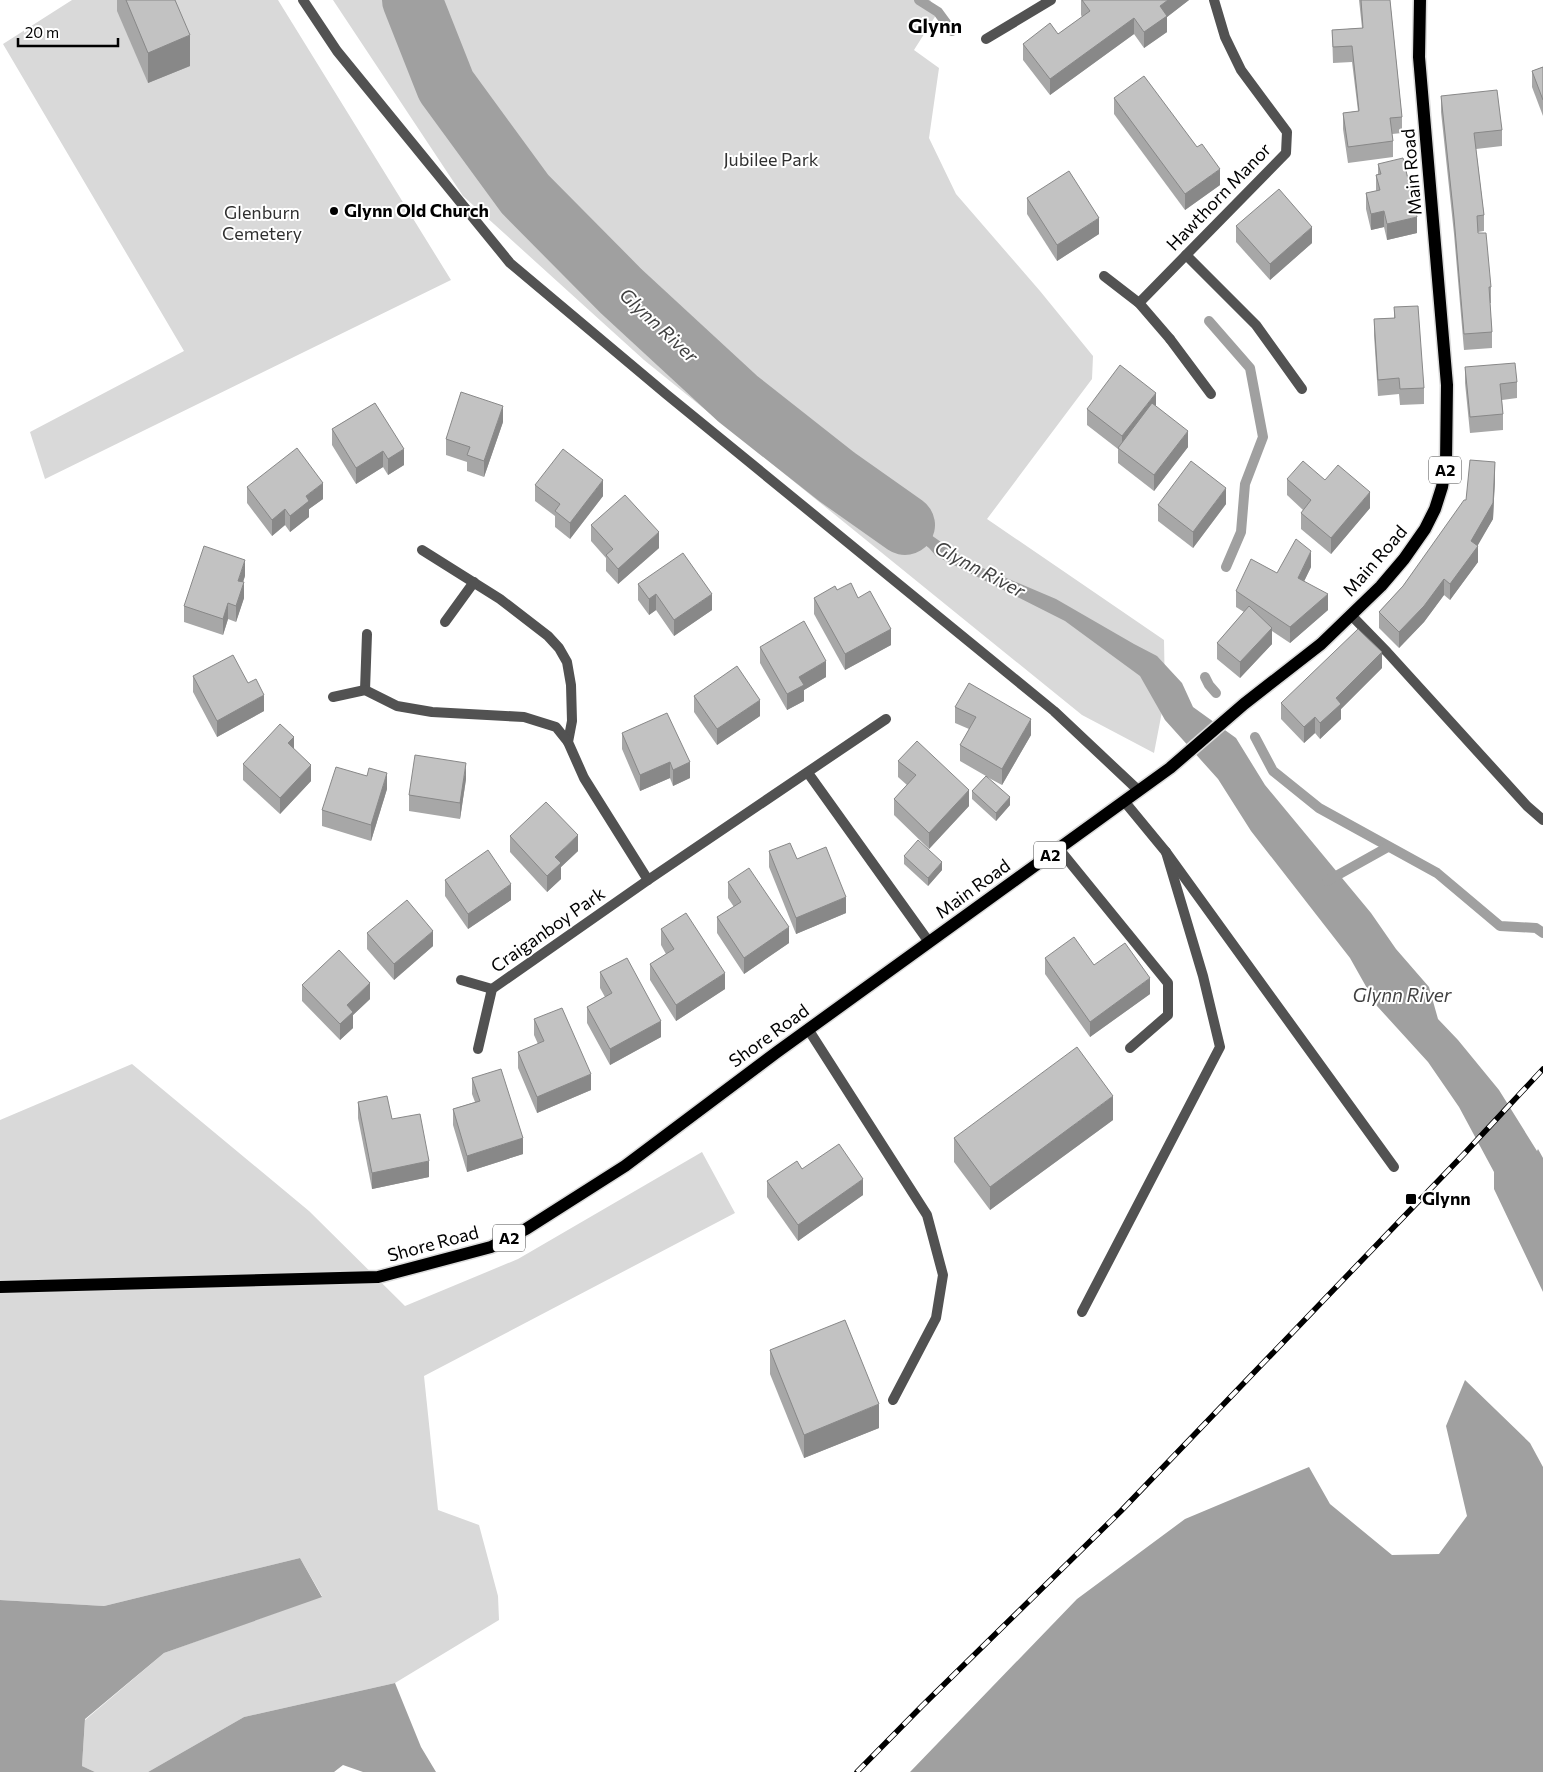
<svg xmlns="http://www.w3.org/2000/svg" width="1543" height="1772" font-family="Commissioner,sans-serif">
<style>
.green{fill:#d9d9d9}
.water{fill:#a0a0a0}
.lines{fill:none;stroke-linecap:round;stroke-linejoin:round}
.stream{stroke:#a0a0a0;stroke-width:10}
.river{stroke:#a0a0a0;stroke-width:60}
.primary-casing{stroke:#dbdbdb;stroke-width:15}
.service{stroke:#525252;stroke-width:10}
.minor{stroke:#525252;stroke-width:10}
.primary{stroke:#000;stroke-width:12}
.rail-casing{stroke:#000;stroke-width:5.5}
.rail{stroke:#fff;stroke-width:4;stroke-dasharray:11;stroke-linecap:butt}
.wall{fill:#a7a7a7}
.shaded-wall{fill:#888}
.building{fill:#c2c2c2;stroke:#888}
.poi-dot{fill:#000;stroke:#fff;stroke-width:2}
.labels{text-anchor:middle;stroke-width:4;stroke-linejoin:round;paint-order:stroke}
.shield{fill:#fff;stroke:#4c4c4c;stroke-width:1}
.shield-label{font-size:16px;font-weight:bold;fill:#000}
.park-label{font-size:18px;fill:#303030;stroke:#fff}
.street-label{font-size:18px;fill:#000;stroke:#fff}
.poi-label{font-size:18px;font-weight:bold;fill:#000;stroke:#fff;text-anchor:start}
.water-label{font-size:19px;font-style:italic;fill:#414141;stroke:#fff}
.quarter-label{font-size:20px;font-weight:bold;fill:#000;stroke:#fff}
</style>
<rect width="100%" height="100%" fill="#fff"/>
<g class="green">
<polygon points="72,0 278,0 451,280 45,479 30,432 184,351 3,44"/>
<polygon points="333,0 930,0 938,12 914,50 939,68 929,138 956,194 1040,291 1093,356 1092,379 987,519 1164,640 1165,696 1154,753 1082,715 644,360 463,196"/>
<polygon points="132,1064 309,1211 405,1306 518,1259 702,1152 735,1213 424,1376 438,1510 479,1525 498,1596 499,1620 395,1683 244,1717 148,1772 95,1772 82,1766 85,1720 164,1653 322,1596 300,1558 104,1606 0,1600 0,1120"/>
</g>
<g class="water">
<polygon points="837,477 891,507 971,563 1056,599 1134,644 1157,656 1182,683 1193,707 1236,738 1265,785 1371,913 1396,949 1429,987 1438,1019 1458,1040 1499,1090 1537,1151 1538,1149 1543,1158 1543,1292 1494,1189 1494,1172 1459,1107 1428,1062 1377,1006 1350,958 1251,831 1218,779 1165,720 1140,676 1065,621 936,556 929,548"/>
<polygon points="1465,1380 1530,1443 1543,1467 1543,1772 910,1772 1077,1599 1185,1519 1309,1467 1330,1504 1392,1555 1439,1554 1467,1516 1446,1426"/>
<polygon points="300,1558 322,1597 164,1653 85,1719 82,1766 95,1772 0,1772 0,1600 104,1606"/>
<polygon points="395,1683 421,1747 436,1772 363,1772 343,1765 334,1772 148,1772 244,1717"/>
</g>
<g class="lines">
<g class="stream">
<polyline points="919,0 938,12 952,31"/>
<polyline points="1209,321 1250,368 1263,437 1245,484 1241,532 1226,567"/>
<polyline points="1205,677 1209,685 1216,693"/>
<polyline points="1255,737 1273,771 1319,808 1437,873 1500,926 1536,928 1543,933"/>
<polyline points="1327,881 1388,847"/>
</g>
<polyline class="river" points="412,0 446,86 525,194 621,291 738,399 837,477 905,525"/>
<g class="primary-casing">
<polyline id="primary" points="0,1287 378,1277 491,1247 526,1229 625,1166 777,1052 1170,768 1244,704 1321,644 1381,586 1404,559 1425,529 1435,509 1442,487 1446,463 1447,385 1419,57 1420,0"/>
</g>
<g class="service">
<polyline points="303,0 337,51 510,263 666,394 1054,711 1138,790"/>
<polyline points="1170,339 1211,394"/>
<polyline points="1351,615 1387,652 1527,806 1543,820"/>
<polyline points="1124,801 1166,852 1394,1167"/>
<polyline points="1059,849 1168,983 1168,1015 1130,1048"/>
<polyline points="808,1029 927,1215 943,1275 936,1318 893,1400"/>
<polyline points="1082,1312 1220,1047 1203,976 1166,852"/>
</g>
<g class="minor">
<polyline points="986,39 1051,0"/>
<polyline points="1186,255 1256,325 1302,389"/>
<polyline points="1104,276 1139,303 1170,339"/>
<polyline points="1139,303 1286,153 1287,132 1241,70 1225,37 1214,0"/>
<polyline points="422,550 500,599 548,636 559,648 567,662 571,685 572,721 568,742 584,778 648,880"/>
<polyline points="445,622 474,582"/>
<polyline points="365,690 367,634"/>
<polyline points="333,697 365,690 397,706 432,712 524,717 556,727 568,742"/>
<polyline points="808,773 929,942"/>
<polyline points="461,980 492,989"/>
<polyline points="478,1049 492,989 648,880 886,719"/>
</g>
<use href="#primary" class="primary"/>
<g class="rail-casing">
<polyline id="rail" points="857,1772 922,1706 1121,1511 1464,1154 1543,1069"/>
</g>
<use href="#rail" class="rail"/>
</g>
<g class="wall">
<polygon points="117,0 175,0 190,66 148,83 117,11"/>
<polygon points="1081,0 1189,0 1167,17 1167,32 1144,48 1134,34 1050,95 1023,60 1023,44 1058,34 1082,17 1081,15"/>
<polygon points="1359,0 1390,0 1402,117 1402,133 1392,134 1393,141 1393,157 1348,163 1343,129 1343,113 1358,111 1352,62 1333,63 1332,30 1362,28"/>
<polygon points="1543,67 1543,116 1532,87 1532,71"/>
<polygon points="1441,96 1502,130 1502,146 1476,149 1484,215 1484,231 1478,232 1491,287 1491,303 1490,303 1492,332 1492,348 1464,350 1454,234 1441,112"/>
<polygon points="1114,98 1220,185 1185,210 1114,114"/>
<polygon points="1378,164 1417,233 1387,240 1384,227 1371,230 1366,209 1366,193 1376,191 1376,175 1378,174"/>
<polygon points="1027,198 1099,234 1057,261 1027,214"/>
<polygon points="1236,226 1312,243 1270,280 1236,242"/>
<polygon points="1394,307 1424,388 1424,404 1400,405 1399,394 1378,396 1374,335 1374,319 1394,318"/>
<polygon points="1465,367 1517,382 1517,398 1502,400 1503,414 1503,430 1470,433 1465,383"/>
<polygon points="375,403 404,465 388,475 383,467 356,484 332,445 332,429"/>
<polygon points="1156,406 1188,447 1154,491 1118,463 1118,449 1087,425 1087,409"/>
<polygon points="503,422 484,477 467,471 467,462 446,455 446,439"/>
<polygon points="1495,478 1493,519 1477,545 1478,562 1450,600 1444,595 1424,622 1399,648 1379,628 1379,612 1403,586 1466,500"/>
<polygon points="1287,479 1325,480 1370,508 1331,554 1301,529 1301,513 1303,510 1287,495"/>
<polygon points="535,485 603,496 570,539 555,527 555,516 535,501"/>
<polygon points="247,487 323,499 309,509 309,517 290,532 285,525 272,536 247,503"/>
<polygon points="1226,504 1193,548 1158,521 1158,505"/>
<polygon points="591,525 659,548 618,584 606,571 606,558 591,541"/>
<polygon points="1311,567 1304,581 1328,610 1290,643 1272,631 1272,644 1240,678 1217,659 1217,643 1244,612 1236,607 1236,591 1277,573"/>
<polygon points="245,576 243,582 244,598 236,622 228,619 223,635 184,622 184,606"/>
<polygon points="638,584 712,610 674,636 656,610 649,615 638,600"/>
<polygon points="837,590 858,598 891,645 845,670 814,614 814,598"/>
<polygon points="760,647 826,677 804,690 804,701 787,710 760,663"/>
<polygon points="1382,668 1341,709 1341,719 1320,739 1315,733 1304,743 1281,719 1281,703"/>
<polygon points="193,676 264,711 217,737 193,692"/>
<polygon points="694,696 760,716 717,745 694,712"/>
<polygon points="955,707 1031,735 1002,785 987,777 1010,805 996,821 972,799 972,791 986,776 960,761 960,745 969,729 955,723"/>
<polygon points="622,733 690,762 690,778 673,786 670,778 640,791 622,749"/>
<polygon points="294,749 311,781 280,814 243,780 243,764"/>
<polygon points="898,761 969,806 929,849 894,815 894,799 907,785 898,777"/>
<polygon points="367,776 387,789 371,841 322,826 322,810"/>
<polygon points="466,779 460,819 409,811 409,795"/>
<polygon points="510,836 578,851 561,867 561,879 547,892 510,852"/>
<polygon points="769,851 797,859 846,913 796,934 769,867"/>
<polygon points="904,856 942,870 928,886 904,864"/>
<polygon points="445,880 511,900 468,929 445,896"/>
<polygon points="728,882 789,943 744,974 717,933 717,917 734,907 728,898"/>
<polygon points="661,929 725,989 676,1021 650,980 650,964 666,954 661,945"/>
<polygon points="367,933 433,946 394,980 367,949"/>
<polygon points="1045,958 1094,965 1150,994 1090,1037 1045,974"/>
<polygon points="600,972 661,1037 610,1065 587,1023 587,1007 605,997 600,988"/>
<polygon points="302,985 370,999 353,1015 353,1028 340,1040 302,1001"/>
<polygon points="534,1019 591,1090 537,1113 518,1068 518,1052 538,1044 534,1035"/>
<polygon points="472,1078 523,1154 467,1172 453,1125 453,1109 475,1102 472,1094"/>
<polygon points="358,1102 392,1119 429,1177 372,1189 358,1118"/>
<polygon points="1113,1120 990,1210 954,1162 954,1138"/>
<polygon points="802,1169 863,1195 798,1241 767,1197 767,1181"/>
<polygon points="770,1350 879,1428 804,1458 770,1374"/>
</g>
<g class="shaded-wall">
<polygon points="1168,0 1189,0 1167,17 1167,32 1144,48 1144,32 1160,6"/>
<polygon points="1134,18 1134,34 1050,95 1050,79"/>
<polygon points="190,35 190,66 148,83 148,53"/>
<polygon points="1220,169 1220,185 1185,210 1185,194"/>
<polygon points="1384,211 1384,227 1371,230 1371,214"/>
<polygon points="1417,217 1417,233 1387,240 1387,224"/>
<polygon points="1099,218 1099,234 1057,261 1057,245"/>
<polygon points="1312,227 1312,243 1270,280 1270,264"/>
<polygon points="1156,393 1156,409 1122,451 1122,436"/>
<polygon points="503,406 503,422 484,477 484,461"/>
<polygon points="1188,431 1188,447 1154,491 1154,475"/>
<polygon points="404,449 404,465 388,475 388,459"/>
<polygon points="383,451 383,467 356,484 356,468"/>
<polygon points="1495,462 1495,478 1493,519 1474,552 1478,546 1478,562 1450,600 1450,584 1471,541"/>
<polygon points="603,480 603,496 570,539 570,523"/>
<polygon points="323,483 323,499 309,509 309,517 290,532 290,516 306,496"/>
<polygon points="1226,488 1226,504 1193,548 1193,532"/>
<polygon points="1370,492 1370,508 1331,554 1331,538"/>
<polygon points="285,509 285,525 272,536 272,520"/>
<polygon points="659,532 659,548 618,584 618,569"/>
<polygon points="1311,551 1311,567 1298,594 1298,578"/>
<polygon points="245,560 245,576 238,596 238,581"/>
<polygon points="1444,579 1444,595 1424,622 1399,648 1399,632"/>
<polygon points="244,582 244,598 236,622 236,606"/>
<polygon points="656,594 656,610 649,615 649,599"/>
<polygon points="712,594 712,610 674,636 674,620"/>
<polygon points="1328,594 1328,610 1290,643 1290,627"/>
<polygon points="228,603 228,619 223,635 223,619"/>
<polygon points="1272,628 1272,644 1240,678 1240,662"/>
<polygon points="891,629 891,645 845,670 845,654"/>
<polygon points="1382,652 1382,668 1341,709 1341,719 1320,739 1320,723 1336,698"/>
<polygon points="826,661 826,677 804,690 804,701 787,710 787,694 799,677"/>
<polygon points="264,695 264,711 217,737 217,721"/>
<polygon points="760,700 760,716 717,745 717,729"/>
<polygon points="1315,717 1315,733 1304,743 1304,727"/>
<polygon points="1031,719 1031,735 1002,785 1002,769"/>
<polygon points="294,737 294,753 288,743"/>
<polygon points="670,762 670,778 640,791 640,775"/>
<polygon points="690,762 690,778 673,786 673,770"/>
<polygon points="466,763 466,779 460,819 460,803"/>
<polygon points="311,765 311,781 280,814 280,798"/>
<polygon points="387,773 387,789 371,841 371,825"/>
<polygon points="969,790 969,806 929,849 929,833"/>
<polygon points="1010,797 1010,805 996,821 996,813"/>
<polygon points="578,835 578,851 561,867 561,879 547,892 547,876 555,857"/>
<polygon points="942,862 942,870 928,886 928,878"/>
<polygon points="511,884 511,900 468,929 468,914"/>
<polygon points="846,897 846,913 796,934 796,918"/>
<polygon points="789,927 789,943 744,974 744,958"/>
<polygon points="433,931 433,946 394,980 394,964"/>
<polygon points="725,973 725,989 676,1021 676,1005"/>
<polygon points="1150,978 1150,994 1090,1037 1090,1022"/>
<polygon points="370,983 370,999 353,1015 353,1028 340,1040 340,1024 347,1005"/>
<polygon points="661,1021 661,1037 610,1065 610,1049"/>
<polygon points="591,1074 591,1090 537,1113 537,1097"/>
<polygon points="1113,1096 1113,1120 990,1210 990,1187"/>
<polygon points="523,1138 523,1154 467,1172 467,1156"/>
<polygon points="429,1161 429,1177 372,1189 372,1173"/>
<polygon points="863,1179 863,1195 798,1241 798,1225"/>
<polygon points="879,1404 879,1428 804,1458 804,1435"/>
</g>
<g class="building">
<polygon points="126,0 175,0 190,35 148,53"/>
<polygon points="1082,0 1168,0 1160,6 1167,16 1144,32 1134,18 1050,79 1023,44 1050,23 1058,34 1090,11"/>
<polygon points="1361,0 1390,0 1402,117 1390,118 1393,141 1348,147 1343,113 1359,111 1352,46 1333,47 1332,30 1363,28"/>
<polygon points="1543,67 1543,100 1532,71"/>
<polygon points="1144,76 1197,147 1202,144 1220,169 1185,194 1114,98"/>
<polygon points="1497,90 1502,130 1474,133 1484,215 1477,216 1478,233 1486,233 1491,287 1489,287 1492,332 1464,334 1454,218 1441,96"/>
<polygon points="1403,158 1417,217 1387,224 1384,211 1371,214 1366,193 1380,190 1376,175 1381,174 1378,164"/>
<polygon points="1069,171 1099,218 1057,245 1027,198"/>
<polygon points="1279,189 1312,227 1270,264 1236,226"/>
<polygon points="1418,306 1424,388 1400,389 1399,378 1378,380 1374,319 1395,318 1394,307"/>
<polygon points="1515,363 1517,382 1500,384 1503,414 1470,417 1465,367"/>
<polygon points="1120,365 1156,393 1122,436 1087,409"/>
<polygon points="461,392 503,406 484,461 467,455 470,447 446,439"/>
<polygon points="375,403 404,449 388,459 383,451 356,468 332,429"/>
<polygon points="1152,403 1188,431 1154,475 1118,448"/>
<polygon points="297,448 323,483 306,496 309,501 290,516 285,509 272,520 247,487"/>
<polygon points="563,449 603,480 570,523 555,511 560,504 535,485"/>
<polygon points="1470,460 1495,462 1493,503 1471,541 1478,546 1450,584 1444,579 1424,606 1399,632 1379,612 1403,586 1464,500 1466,500"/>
<polygon points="1191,461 1226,488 1193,532 1158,505"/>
<polygon points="1303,461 1325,480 1338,465 1370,492 1331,538 1301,513 1311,500 1287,479"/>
<polygon points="625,495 659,532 618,569 606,555 613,549 591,525"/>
<polygon points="1296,539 1311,551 1298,578 1328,594 1290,627 1236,591 1251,559 1277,573"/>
<polygon points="204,546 245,560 238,581 244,582 236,606 228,603 223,619 184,606"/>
<polygon points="683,553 712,594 674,620 656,594 649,599 638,584"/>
<polygon points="851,583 858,598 870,591 891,629 845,654 814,598 835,586 837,590"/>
<polygon points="1249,606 1272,628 1240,662 1217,643"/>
<polygon points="804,621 826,661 799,677 804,685 787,694 760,647"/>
<polygon points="1358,629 1382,652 1336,698 1341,704 1320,723 1315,717 1304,727 1281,703"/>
<polygon points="233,655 248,683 256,679 264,695 217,721 193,676"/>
<polygon points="737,666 760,700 717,729 694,696"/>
<polygon points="969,683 1031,719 1002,769 960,745 976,717 955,707"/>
<polygon points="667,713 690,762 673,770 670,762 640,775 622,733"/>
<polygon points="280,724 294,737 288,743 311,765 280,798 243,764"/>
<polygon points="917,741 969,790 929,833 894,799 916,775 898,761"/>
<polygon points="415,755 466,763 460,803 409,795"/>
<polygon points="336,767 367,776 369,768 387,773 371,825 322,810"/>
<polygon points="986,776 1010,797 996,813 972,791"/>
<polygon points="546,802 578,835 555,857 561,863 547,876 510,836"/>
<polygon points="918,840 942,862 928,878 904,856"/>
<polygon points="790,843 797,859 826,847 846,897 796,918 769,851"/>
<polygon points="488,850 511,884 468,914 445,880"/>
<polygon points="749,868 789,927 744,958 717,917 741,902 728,882"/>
<polygon points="407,900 433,931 394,964 367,933"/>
<polygon points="686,913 725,973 676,1005 650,964 674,949 661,929"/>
<polygon points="1074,937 1094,965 1125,943 1150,978 1090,1022 1045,958"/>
<polygon points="339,950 370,983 347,1005 353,1012 340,1024 302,985"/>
<polygon points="627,958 661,1021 610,1049 587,1007 612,993 600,972"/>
<polygon points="562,1008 591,1074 537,1097 518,1052 544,1041 534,1019"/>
<polygon points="1077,1047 1113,1096 990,1187 954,1138"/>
<polygon points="501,1069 523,1138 467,1156 453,1109 480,1101 472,1078"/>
<polygon points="387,1096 392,1119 420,1114 429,1161 372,1173 358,1102"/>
<polygon points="839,1144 863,1179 798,1225 767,1181 797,1161 802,1169"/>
<polygon points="845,1320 879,1404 804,1435 770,1350"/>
</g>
<g class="poi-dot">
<circle cx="334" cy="211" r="5"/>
<rect x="1405" y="1193" width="12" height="12" rx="2.5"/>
</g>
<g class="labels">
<g class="shield">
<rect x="1429" y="456.5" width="32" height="27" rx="4"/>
<rect x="1034" y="841.5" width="32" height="27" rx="4"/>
<rect x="493" y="1224.5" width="32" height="27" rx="4"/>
</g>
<g class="shield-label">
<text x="1445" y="476">A2</text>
<text x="1050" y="861">A2</text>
<text x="509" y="1244">A2</text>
</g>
<g class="park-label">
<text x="771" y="166">Jubilee Park</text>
<text x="262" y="219">Glenburn<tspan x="262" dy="21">Cemetery</tspan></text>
</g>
<g class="street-label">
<text transform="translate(1412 172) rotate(-95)" y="6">Main Road</text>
<text transform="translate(1219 197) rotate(-46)" y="6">Hawthorn Manor</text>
<text transform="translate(1375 561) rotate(-49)" y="6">Main Road</text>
<text transform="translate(973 889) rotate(-36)" y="6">Main Road</text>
<text transform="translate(548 930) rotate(-35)" y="6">Craiganboy Park</text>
<text transform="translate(769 1036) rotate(-36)" y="6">Shore Road</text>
<text transform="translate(433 1244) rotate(-15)" y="6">Shore Road</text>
</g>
<g class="poi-label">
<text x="344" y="217">Glynn Old Church</text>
<text x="1422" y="1205">Glynn</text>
</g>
<g class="water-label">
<text transform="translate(659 325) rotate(43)" y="7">Glynn River</text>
<text transform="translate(980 569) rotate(28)" y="7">Glynn River</text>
<text x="1402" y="1002">Glynn River</text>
</g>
<g class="quarter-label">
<text x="935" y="33">Glynn</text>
</g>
</g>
<path d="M18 38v8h100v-8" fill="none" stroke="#000000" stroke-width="2.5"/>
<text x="25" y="38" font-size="15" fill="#000000" stroke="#ffffff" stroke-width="4" paint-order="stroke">20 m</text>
</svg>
